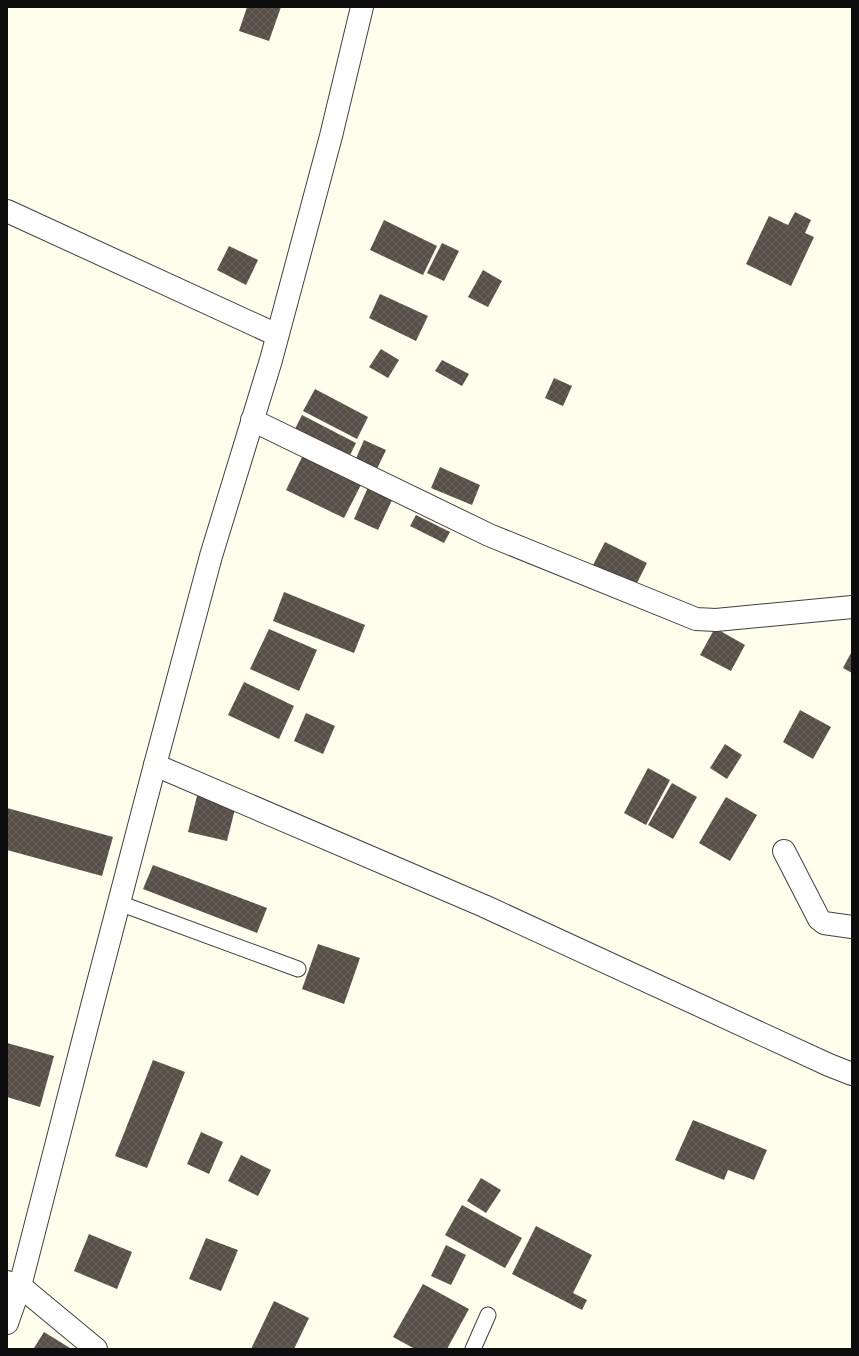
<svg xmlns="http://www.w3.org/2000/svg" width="859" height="1356" font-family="'IBM Plex Serif',serif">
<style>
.building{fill:url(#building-cross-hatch)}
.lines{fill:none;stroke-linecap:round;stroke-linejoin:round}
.service-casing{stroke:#404040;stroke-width:17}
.minor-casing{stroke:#404040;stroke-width:24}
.tertiary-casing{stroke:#404040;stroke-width:24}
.service{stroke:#fff;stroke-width:15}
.minor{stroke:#fff;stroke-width:22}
.tertiary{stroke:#fff;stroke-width:22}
</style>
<defs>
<pattern id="building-cross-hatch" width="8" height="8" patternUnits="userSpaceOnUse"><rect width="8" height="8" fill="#574f48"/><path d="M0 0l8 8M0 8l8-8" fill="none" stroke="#6a645e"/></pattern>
</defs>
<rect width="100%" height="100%" fill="#fffeed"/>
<g class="building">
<polygon points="247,7 281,7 269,41 239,31"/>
<polygon points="795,212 811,220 805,233 814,237 791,286 746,264 769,216 788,225"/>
<polygon points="384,220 437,246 423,275 370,250"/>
<polygon points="442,243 459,251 444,281 427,273"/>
<polygon points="229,246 258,260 246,285 217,270"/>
<polygon points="483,270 502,281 488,307 468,297"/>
<polygon points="380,294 428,316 416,341 369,318"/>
<polygon points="381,349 399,360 388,378 369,367"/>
<polygon points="442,360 469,374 462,386 435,371"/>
<polygon points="554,378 572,386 563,406 545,398"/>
<polygon points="315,389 368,417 357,439 303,411"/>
<polygon points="302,415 356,443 348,459 294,431"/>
<polygon points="364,440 386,450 375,473 354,463"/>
<polygon points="304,453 363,481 344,518 286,490"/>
<polygon points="440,467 480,485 472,505 431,488"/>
<polygon points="369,485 394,496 378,530 354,519"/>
<polygon points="416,515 450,532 444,543 410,526"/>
<polygon points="605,542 647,563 634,589 592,567"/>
<polygon points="284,592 365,625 354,653 273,621"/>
<polygon points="715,628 745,645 731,671 700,655"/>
<polygon points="269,629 317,650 299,691 250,669"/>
<polygon points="852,651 852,673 843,668"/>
<polygon points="244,682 294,706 279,739 228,715"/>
<polygon points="800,710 831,727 813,759 783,742"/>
<polygon points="306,713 335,726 323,754 294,741"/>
<polygon points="725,744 742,755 727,779 710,768"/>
<polygon points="648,768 670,780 646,825 624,813"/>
<polygon points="672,783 697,797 673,839 648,825"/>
<polygon points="198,792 237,801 227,841 188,832"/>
<polygon points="726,797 757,815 730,861 699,843"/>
<polygon points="7,808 113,837 102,876 7,850"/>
<polygon points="153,865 267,908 257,933 143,889"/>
<polygon points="318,944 360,958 344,1004 302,989"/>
<polygon points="7,1043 54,1056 40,1107 7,1097"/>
<polygon points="153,1060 185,1072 147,1168 115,1156"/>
<polygon points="693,1120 767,1150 754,1180 728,1170 724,1180 675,1160"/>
<polygon points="201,1132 223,1142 209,1174 187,1164"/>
<polygon points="241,1155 271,1170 258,1196 228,1181"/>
<polygon points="481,1178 501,1190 486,1213 467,1201"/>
<polygon points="462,1205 522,1238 505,1268 445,1235"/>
<polygon points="536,1226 592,1255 573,1293 587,1300 582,1310 512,1274"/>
<polygon points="89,1234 132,1252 117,1289 74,1271"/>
<polygon points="206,1238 238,1250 221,1291 189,1279"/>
<polygon points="446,1245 466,1255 451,1285 431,1276"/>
<polygon points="423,1284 469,1309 447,1349 415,1349 393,1337"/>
<polygon points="274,1301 309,1318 294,1349 251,1349"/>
<polygon points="44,1332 70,1348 69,1349 36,1349 34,1348"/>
</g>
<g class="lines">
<g class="service-casing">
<g id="service">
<polyline points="119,903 298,969"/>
<polyline points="473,1349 488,1315"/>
</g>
</g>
<g class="minor-casing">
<g id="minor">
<polyline points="7,211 277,335"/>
<polyline points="252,420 489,535 696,619 716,620 852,607"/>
<polyline points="155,765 484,906 829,1065 852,1074"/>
<polyline points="784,851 819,919 824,923 852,927"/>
<polyline points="7,1323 20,1286"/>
</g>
</g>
<g class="tertiary-casing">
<g id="tertiary">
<polyline points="7,1282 20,1286 96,1349"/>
<polyline points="20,1286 92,1006 155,765 211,556 271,360 331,136 362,7"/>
</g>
</g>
<use href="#service" class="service"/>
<use href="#minor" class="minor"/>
<use href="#tertiary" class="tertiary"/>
</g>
<rect width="859" height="1356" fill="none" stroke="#0d0d0d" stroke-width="16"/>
</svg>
